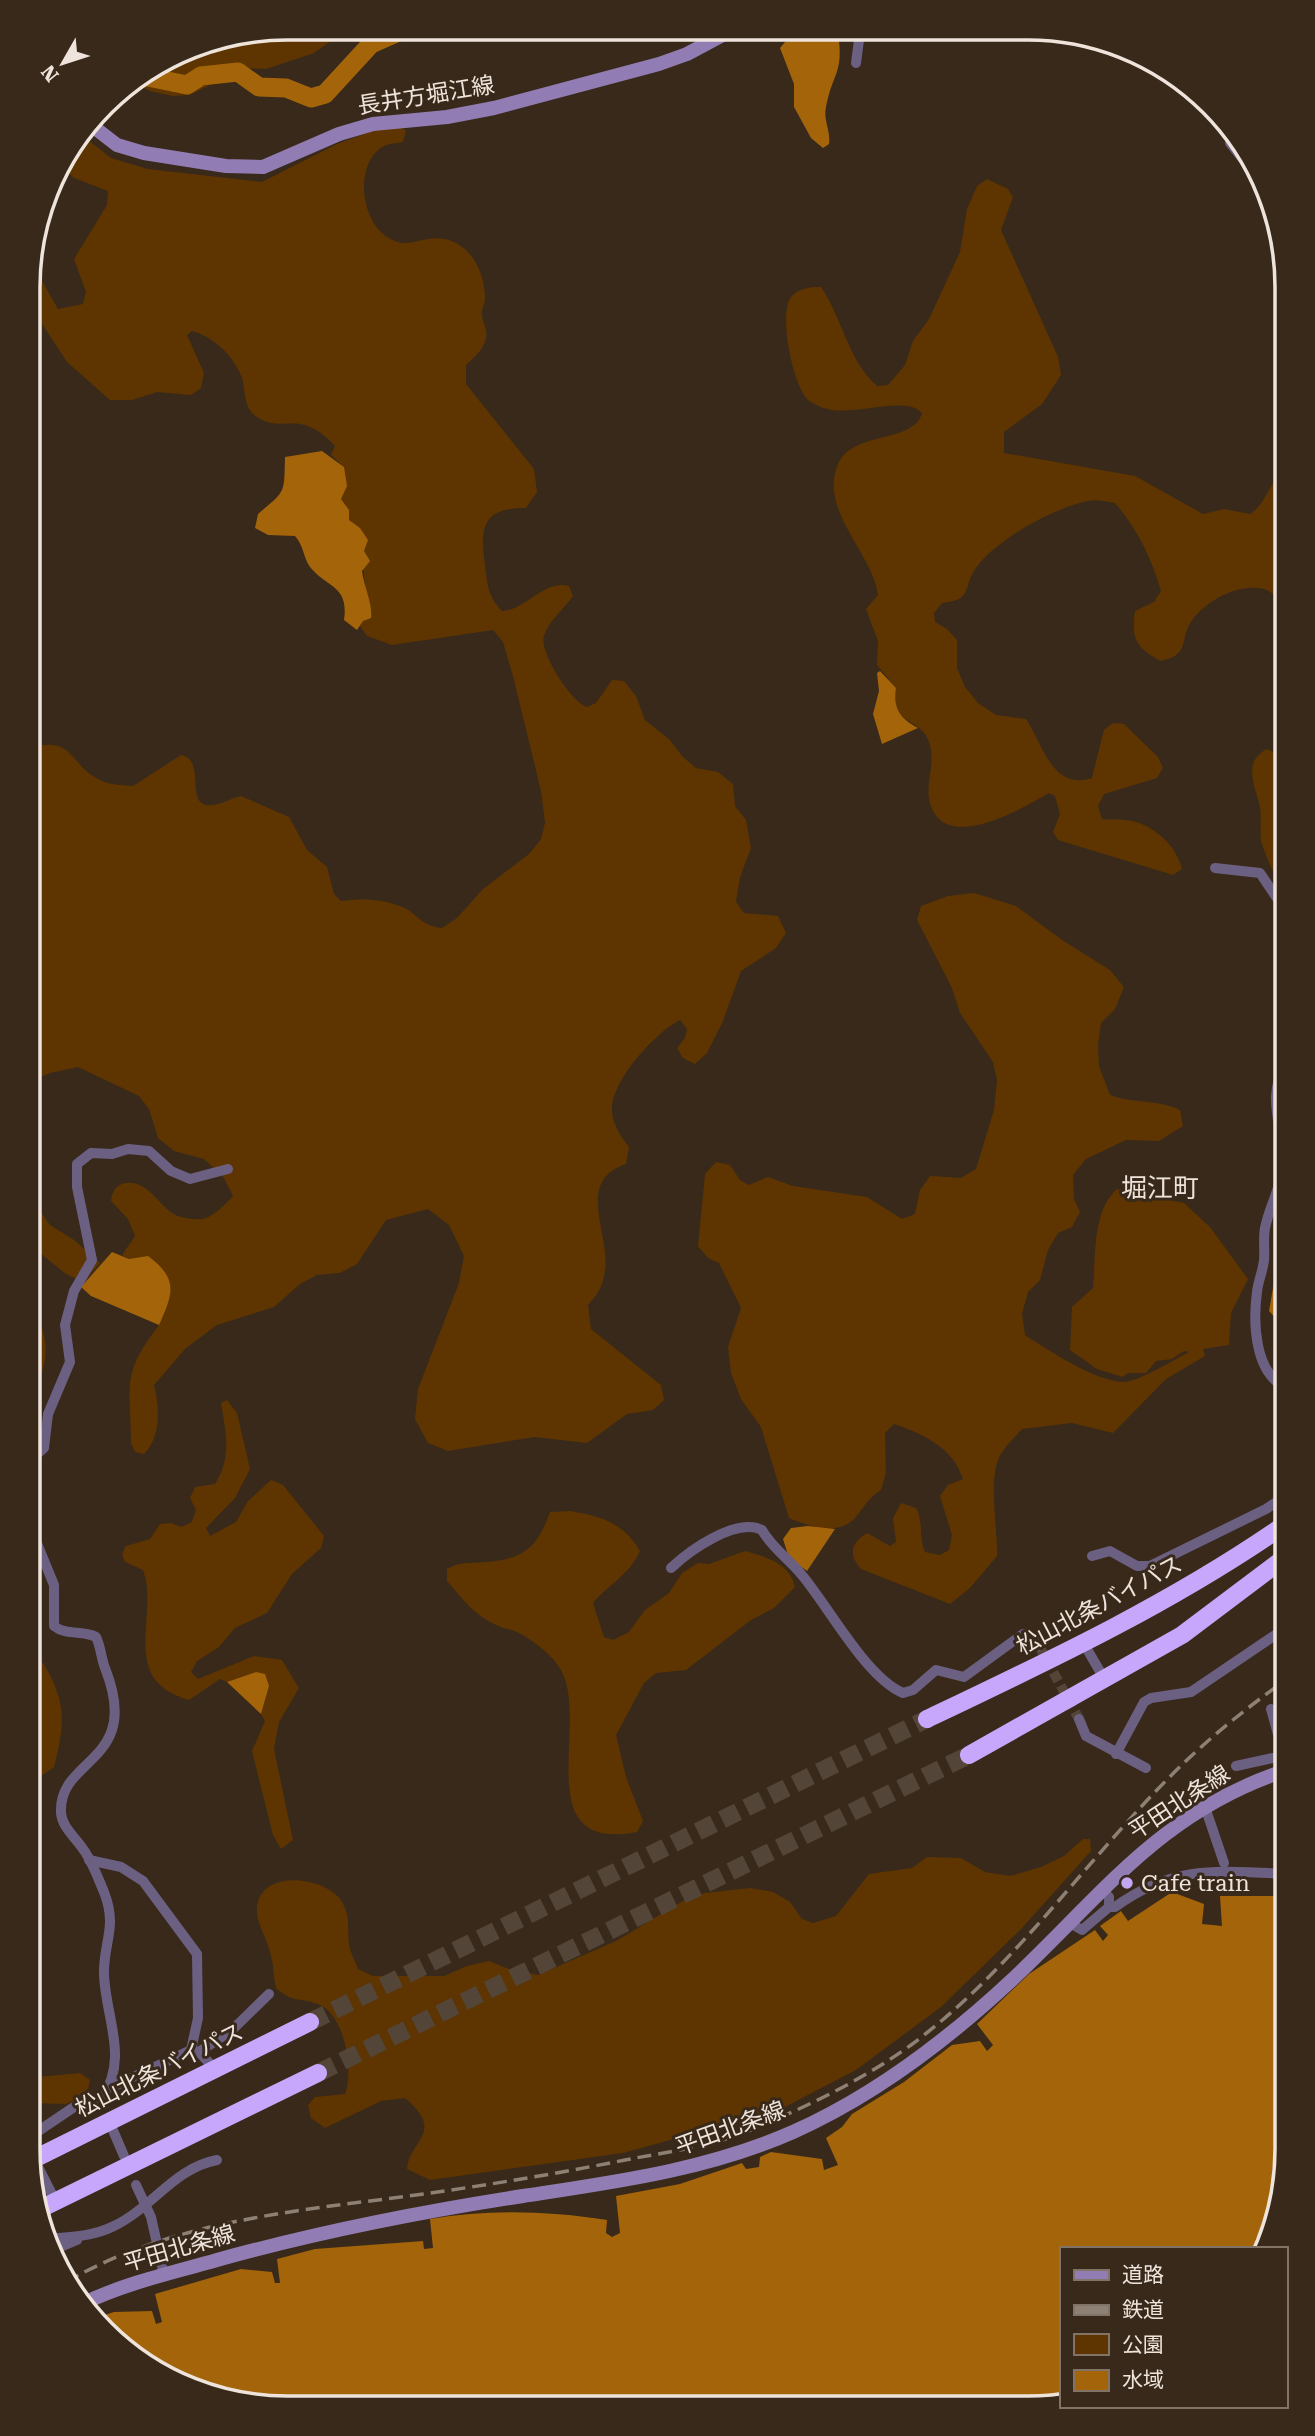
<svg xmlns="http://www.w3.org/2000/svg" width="1315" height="2436" font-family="'Roboto Serif','Noto Sans JP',serif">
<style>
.green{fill:#5e3500}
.water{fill:#a4640a}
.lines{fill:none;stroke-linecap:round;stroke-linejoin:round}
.river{stroke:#a4640a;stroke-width:19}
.street-tunnel{stroke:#534537;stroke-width:10;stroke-dasharray:10 5;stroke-linecap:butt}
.highway-tunnel{stroke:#534537;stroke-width:18;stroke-dasharray:18 9;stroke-linecap:butt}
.street{stroke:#6c6082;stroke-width:10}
.secondary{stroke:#917db3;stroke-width:14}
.highway{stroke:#c6a7fb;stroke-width:18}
.rail{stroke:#8d8074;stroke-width:3.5;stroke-dasharray:14 7;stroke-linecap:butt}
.poi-dot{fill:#c3a7f2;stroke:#38291a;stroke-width:2.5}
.labels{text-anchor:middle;stroke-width:6;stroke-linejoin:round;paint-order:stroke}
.street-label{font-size:23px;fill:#eee4db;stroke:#38291a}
.poi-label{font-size:23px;fill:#eee4db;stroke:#38291a;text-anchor:start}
.quarter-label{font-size:26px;fill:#eee4db;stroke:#38291a}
.rim{fill:none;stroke:#eee4db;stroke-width:3.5}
</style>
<rect width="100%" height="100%" fill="#38291a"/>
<g class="green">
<polygon points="287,28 349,28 314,53 266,69 246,68 189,95 173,96 150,91 132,82 188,48"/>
<path d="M397 126 406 130 403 142C397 143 387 144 382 147 354 166 361 220 387 237 403 247 411 242 428 239 464 233 485 266 485 299 485 304 481 310 482 315 482 320 485 325 486 330 489 345 476 356 466 365V384L534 469 537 492 526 508C482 508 480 527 485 565 487 583 488 597 502 611 526 610 544 579 569 586L573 596C564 609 549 620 544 636 539 652 571 702 587 707L596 703 612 680 624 681 636 696 645 720 670 740 682 756 696 768 718 772 733 784 735 806 746 820 751 848 740 877 736 902 744 913 778 916 786 933 776 948 741 971 723 1021 707 1053 695 1064 683 1058 677 1048 685 1038 687 1029 680 1020C656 1032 613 1079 612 1108 611 1122 621 1137 629 1147L626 1164C574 1181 611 1235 605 1271 603 1286 598 1294 588 1305L591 1329 661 1385 664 1400 653 1410 627 1414 587 1443 535 1437 448 1451 428 1443 415 1419 418 1389 459 1283 464 1256 449 1225 428 1209 386 1220 357 1264 340 1273 317 1275 300 1284 274 1307 217 1325 186 1348 154 1385C160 1408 161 1437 144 1454L135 1452 131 1443C131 1384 120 1376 159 1325L141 1258 129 1259 122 1255 135 1236 128 1219 111 1201C112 1194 114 1187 122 1184 147 1176 159 1208 176 1215 181 1218 197 1220 203 1219 215 1216 225 1204 233 1196L224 1178 204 1159 174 1151 158 1138 149 1109 139 1096 78 1067 50 1073 31 1081 29 1088 30 748C74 735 69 765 100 780 109 785 122 785 133 786L181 755C208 760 182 809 213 805 222 804 232 798 241 796L289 817 307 850 327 867 334 894 341 901C363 898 383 899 403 907 419 915 421 926 442 928L457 918 483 889 529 854 541 839 545 823 541 791 513 676 503 642 493 630 392 645 367 636 360 626 366 599 360 528 348 520 349 510 341 499 344 467 331 455 335 446C299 407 284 435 257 417 243 408 246 392 242 378 234 356 214 337 192 331L187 335 204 373 201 388 191 395 157 392 132 400H110L67 362 42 324 30 314V260L58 309 83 304 86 292 74 259 107 205 108 191 74 178 60 165 83 136 111 158 148 169 262 182 337 144 372 131Z"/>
<path d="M987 179 1008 189 1013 197 1001 230 1058 357 1061 375 1042 404 1004 432V453L1135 476 1203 514 1224 509 1250 514C1268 502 1269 480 1287 468V604C1280 600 1271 591 1264 589 1238 583 1205 601 1191 622 1179 640 1191 655 1160 661 1136 647 1131 639 1135 611L1154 602 1161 591C1151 557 1138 530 1115 503 1107 502 1096 499 1088 501 1053 508 997 539 976 568 962 587 974 600 942 603L934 613 935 622 947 629 957 640V668L965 687 978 703 996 715 1026 719C1043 744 1052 791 1092 778L1104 730 1113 723 1124 724 1158 757 1163 768 1157 778 1104 794 1098 806 1102 819C1110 820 1117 819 1125 820 1151 822 1176 844 1182 869L1173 875 1058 840 1053 832 1060 814 1055 796 1049 793C1023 808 947 853 931 806 923 786 937 764 929 742 920 716 890 727 896 688L877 665 878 641 866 609 878 595C873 553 818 510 838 464 853 430 914 444 922 413 905 395 857 416 828 409 822 408 813 404 808 400 793 386 778 314 791 297 798 288 811 287 821 287 843 319 847 359 877 386L888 385 905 365 913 341 929 319 960 252 967 209 977 186Z"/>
<path d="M1267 749 1277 754C1273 771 1273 794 1287 806V899C1278 882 1268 863 1262 844 1259 833 1262 819 1260 807 1255 785 1242 762 1267 749Z"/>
<path d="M974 893 1016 906 1062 940 1110 970 1124 987 1115 1009 1101 1023 1098 1045 1099 1066 1110 1095C1134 1104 1157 1099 1180 1110L1183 1126 1159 1141 1126 1140 1086 1159 1073 1175 1074 1199 1080 1212 1072 1227 1058 1233 1048 1250 1040 1280 1028 1292 1022 1314 1025 1335C1047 1349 1104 1388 1130 1381 1150 1375 1170 1362 1189 1352L1184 1351 1172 1359 1156 1361 1146 1373H1128L1123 1377 1097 1369 1070 1350 1072 1307 1093 1288C1096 1256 1092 1211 1117 1189L1184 1203 1210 1227 1248 1279 1231 1313 1229 1345 1203 1349 1205 1356 1166 1379 1113 1433 1072 1423 1022 1429C1015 1437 1006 1445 1001 1454 987 1477 998 1528 997 1556L970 1588 950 1604 861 1569C848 1554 851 1543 867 1533L890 1546 896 1542 893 1518 901 1503 916 1508C924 1523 918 1536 925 1552L940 1555 949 1550 952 1535 940 1496 948 1485 963 1479C953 1448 924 1434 894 1424L885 1433 886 1473 881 1490C869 1498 867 1502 859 1513 842 1538 811 1527 789 1518L761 1427 741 1399 731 1373 728 1347 741 1308 719 1263 708 1258 698 1246 705 1174 716 1162 730 1165 740 1180 749 1185 768 1177 793 1186 867 1197 902 1219 915 1214 920 1190 930 1176 961 1178 976 1169 994 1110 997 1080 993 1062 960 1013 952 988 917 920 921 906 948 896Z"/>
<polygon points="29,1196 50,1225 74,1240 100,1263 83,1282 66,1274 29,1244"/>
<path d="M29 1310 35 1312C54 1350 45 1367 29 1405Z"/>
<path d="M227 1400 237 1413 250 1469 235 1498 206 1528 210 1536 236 1522 248 1501 271 1480 283 1485 324 1536 321 1548 292 1574 267 1613 235 1628 219 1647 197 1661 191 1672 198 1679 254 1656 282 1660 299 1688 279 1722 274 1749 293 1840 281 1849 273 1835 252 1751 265 1721 261 1714 269 1686 256 1672 227 1682 220 1679 189 1700C117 1680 160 1615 143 1570L125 1562 122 1554 126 1546 150 1539 160 1524 171 1523 181 1527 192 1522 196 1510 190 1498 195 1487 215 1484C232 1457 226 1433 221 1403Z"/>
<path d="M570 1511C601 1516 624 1523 640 1551 630 1574 609 1584 593 1603L604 1637 613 1640 629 1632 645 1610 669 1593 682 1573 698 1563 709 1564 745 1551C766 1557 790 1563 795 1587L774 1608 751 1620 686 1670 656 1673 644 1683 616 1735 626 1777 643 1821 637 1832C528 1853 589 1726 562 1672 555 1657 533 1640 519 1633 511 1629 501 1628 494 1624 474 1615 461 1597 447 1581V1569C460 1561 470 1564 485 1562 524 1559 537 1548 550 1512Z"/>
<path d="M43 1663C67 1702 65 1724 54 1767L28 1785 31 1678 34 1664Z"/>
<path d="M1083 1839H1090L1091 1851 1022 1928 941 2007 856 2070 779 2110 623 2153 430 2180 407 2169C410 2139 446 2133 405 2098L381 2101 325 2128 311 2118 308 2105 315 2097 345 2094C354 2072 345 2016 320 2005 301 1996 295 2005 276 1988 273 1977 274 1966 271 1956 268 1938 251 1918 259 1899 271 1869 329 1879 342 1902 352 1919 346 1932 350 1949 352 1956 356 1963 358 1969L373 1976H444L467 1966 489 1961 511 1970 538 1975 616 1941 683 1901 705 1893 750 1888 773 1892 790 1902 802 1919 813 1923 836 1916 869 1874 912 1868 927 1857 961 1858 985 1872 1010 1876 1041 1867 1064 1856Z"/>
<polygon points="80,2073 90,2080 87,2094 66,2104 28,2103 28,2074 37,2077"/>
</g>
<g class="water">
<path d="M838 33C844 74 833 71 826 107 823 120 831 131 829 144L823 148 811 138 794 107V84L780 48 785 42Z"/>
<path d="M322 451 344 467 347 486 341 499 349 510V520L360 528 368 540 364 551 370 561 362 571C364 587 373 604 371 618L363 621 357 630 344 620C349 585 327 588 310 567 303 557 304 546 295 536L268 535 255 528 258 514C286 490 284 495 285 457Z"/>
<path d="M880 671 896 688C893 709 900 718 918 728L882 744 873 714 879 691 877 673Z"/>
<polygon points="1287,1207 1287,1331 1269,1311"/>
<path d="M112 1252 129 1259 148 1256C179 1279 173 1294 159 1325L91 1296 81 1287Z"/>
<polygon points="808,1526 835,1529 807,1571 789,1558 783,1539 791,1528"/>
<polygon points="256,1672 265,1674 269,1686 261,1714 227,1682"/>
<path d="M1172 1892 1204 1904 1202 1924 1222 1926 1220 1896H1286V2166L1267 2249H1061V2402L1028 2408 253 2406 188 2388 129 2354 95 2318 114 2312 152 2311 156 2324 162 2322 155 2294 241 2269 272 2272 275 2283H280L277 2259 315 2249 423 2241 424 2249 433 2248 430 2219C488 2209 548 2211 607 2220L606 2233 612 2237 620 2233 616 2196 680 2184 742 2163 746 2169 759 2167 760 2157 771 2152 822 2159 824 2170 838 2165 826 2138 842 2127 852 2114 904 2082 952 2045 980 2041 987 2051 993 2045 977 2024 1029 1974 1095 1930 1103 1941 1108 1935 1100 1926 1121 1911 1128 1921Z"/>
</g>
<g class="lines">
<polyline class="river" points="143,76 187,85 201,76 238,72 259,87 286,88 311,98 325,94 371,44 405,29"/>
<polyline class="street-tunnel" points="1039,1646 1079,1719"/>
<g class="highway-tunnel">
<polyline points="310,2022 927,1719"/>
<polyline points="318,2073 969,1755"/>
</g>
<g class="street">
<polyline points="856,63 860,32"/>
<polyline points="1230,143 1265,187"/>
<polyline points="1215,868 1260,873 1287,913"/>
<path d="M1287 1388C1254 1374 1253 1322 1257 1292 1258 1281 1263 1271 1264 1260 1265 1250 1263 1239 1265 1228 1269 1207 1281 1188 1283 1166 1286 1136 1263 1092 1287 1067"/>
<polyline points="29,1455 36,1455 44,1448 48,1414 70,1362 65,1325 74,1291 92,1260 77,1187 77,1164 91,1153 112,1154 128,1149 149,1151 171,1171 190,1179 228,1169"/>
<path d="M29 1524 54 1585V1626C66 1636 83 1630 96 1637 101 1647 101 1658 105 1668 143 1764 58 1756 61 1813 62 1827 75 1837 83 1849 92 1861 98 1878 104 1892 118 1928 103 1942 104 1975 106 2020 129 2057 102 2099L104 2105"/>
<polyline points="1092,1556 1110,1551 1137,1566 1150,1566 1266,1509 1287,1495"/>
<path d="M671 1568C689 1551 736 1517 762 1530 772 1548 788 1558 801 1574 827 1604 866 1678 903 1693L913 1690 936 1670 964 1677 1023 1634 1032 1638 1039 1646"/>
<polyline points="1084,1644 1105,1680"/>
<polyline points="1271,1709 1284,1756"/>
<polyline points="1079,1719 1086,1736 1146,1768"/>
<polyline points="1116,1754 1144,1702 1151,1698 1191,1692 1287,1627"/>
<polyline points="1236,1766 1287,1755"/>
<polyline points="1205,1807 1224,1863"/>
<polyline points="89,1860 121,1867 143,1881 197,1954 198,2018 191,2050"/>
<path d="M1109 1907H1115C1174 1864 1218 1871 1287 1874"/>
<polyline points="1068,1922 1082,1930 1109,1907 1109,1897 1101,1889"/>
<polyline points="199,2052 232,2030 269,1994"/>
<polyline points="108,2089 191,2050 199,2052 215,2069"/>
<polyline points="112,2128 124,2156"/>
<polyline points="28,2138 83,2101 102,2099"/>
<polyline points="34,2159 56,2202"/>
<polyline points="136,2185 151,2217 164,2275"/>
<path d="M45 2239C69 2237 92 2237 114 2226 152 2208 174 2168 217 2160"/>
<polyline points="51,2251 77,2240"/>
</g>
<g class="secondary">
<polyline points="91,125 117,145 144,153 226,166 263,167 339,134 373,124 447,117 494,108 659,64 687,54 730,31"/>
<path d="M82 2304C125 2283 172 2273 217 2260 318 2232 419 2212 523 2196 615 2182 707 2170 793 2132 874 2096 950 2038 1015 1977 1104 1893 1163 1810 1287 1770"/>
</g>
<g class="highway">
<path d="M927 1719C1051 1660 1174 1602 1287 1523"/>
<polyline points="969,1755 1182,1635 1287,1556"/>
<polyline points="30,2161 310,2022"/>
<polyline points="38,2210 318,2073"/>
</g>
<path class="rail" d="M66 2282C169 2223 285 2212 401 2197 476 2187 550 2175 625 2160 666 2152 709 2147 749 2131 806 2107 861 2081 911 2045 1018 1966 1092 1850 1188 1759 1219 1730 1252 1704 1287 1679"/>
</g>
<circle class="poi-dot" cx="1127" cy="1883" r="7"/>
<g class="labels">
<g class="street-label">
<text transform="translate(426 95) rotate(-9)" y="8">長井方堀江線</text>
<text transform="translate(1099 1605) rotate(-28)" y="8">松山北条バイパス</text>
<text transform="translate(1179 1802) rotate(-33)" y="8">平田北条線</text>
<text transform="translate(159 2070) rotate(-26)" y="8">松山北条バイパス</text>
<text transform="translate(730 2128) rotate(-20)" y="8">平田北条線</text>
<text transform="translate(179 2248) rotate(-16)" y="8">平田北条線</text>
</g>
<g class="poi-label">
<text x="1141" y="1891">Cafe train</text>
</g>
<g class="quarter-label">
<text x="1160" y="1197">堀江町</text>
</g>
</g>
<path d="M0 0H1315V2436H0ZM287 40H1028A247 247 0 0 1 1275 287V2149A247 247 0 0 1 1028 2396H287A247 247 0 0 1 40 2149V287A247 247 0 0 1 287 40Z" fill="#38291a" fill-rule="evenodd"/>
<path class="rim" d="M287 40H1028A247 247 0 0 1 1275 287V2149A247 247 0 0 1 1028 2396H287A247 247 0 0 1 40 2149V287A247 247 0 0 1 287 40Z"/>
<rect x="1060" y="2247" width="228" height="161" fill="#38291a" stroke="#817467" stroke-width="2"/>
<rect x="1074" y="2270" width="35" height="10" fill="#917db3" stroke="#817467" stroke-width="2"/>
<text x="1122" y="2282" font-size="21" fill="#eee4db">道路</text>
<rect x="1074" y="2305" width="35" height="10" fill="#8d8074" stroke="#817467" stroke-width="2"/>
<text x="1122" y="2317" font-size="21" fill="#eee4db">鉄道</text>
<rect x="1074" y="2334" width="35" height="21" fill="#5e3500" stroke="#817467" stroke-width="2"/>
<text x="1122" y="2352" font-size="21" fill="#eee4db">公園</text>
<rect x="1074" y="2370" width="35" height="21" fill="#a4640a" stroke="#817467" stroke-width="2"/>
<text x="1122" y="2387" font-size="21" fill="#eee4db">水域</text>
<g transform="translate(63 63) rotate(231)" stroke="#38291a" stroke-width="5" paint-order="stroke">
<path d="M0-5L12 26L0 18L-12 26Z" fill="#eee4db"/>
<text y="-10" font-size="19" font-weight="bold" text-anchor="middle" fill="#eee4db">N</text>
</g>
</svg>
